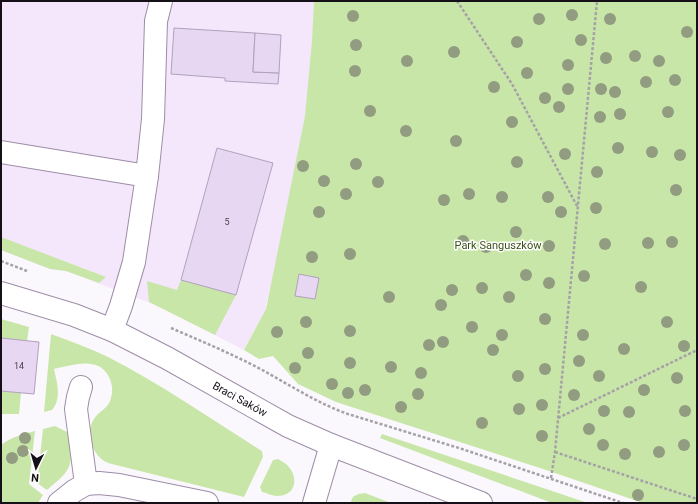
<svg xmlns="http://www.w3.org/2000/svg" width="698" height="504" font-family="Roboto,sans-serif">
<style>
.built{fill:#f4e7fc}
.green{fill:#c9e6a9}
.building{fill:#e8d7f2;stroke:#b1a1bb}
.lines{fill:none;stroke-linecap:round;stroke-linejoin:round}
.minor-casing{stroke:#9d8da6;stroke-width:24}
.path{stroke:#a5a1a7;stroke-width:2.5;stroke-dasharray:3 2;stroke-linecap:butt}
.minor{stroke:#fff;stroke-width:22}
.tree{fill:#919c80}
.labels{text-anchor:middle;stroke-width:3;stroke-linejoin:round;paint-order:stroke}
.number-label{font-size:9px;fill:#4a414e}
.park-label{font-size:11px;fill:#3a5019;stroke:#fff}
.street-label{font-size:11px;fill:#150f18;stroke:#fff}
</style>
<rect width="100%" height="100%" fill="#fbf8fd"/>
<polygon class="built" points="1,1 329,1 325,90 266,304 266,309 244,350 158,306 66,271 50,269 1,250"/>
<g class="green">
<polygon points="314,1 697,1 697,503 643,503 546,470 336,402 298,384 273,356 259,359 244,350 266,309 283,225 305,116 312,41"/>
<polygon points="1,237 106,277 99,283 66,271 50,269 1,250"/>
<polygon points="181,280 236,295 215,335 149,302 147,281 177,290"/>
<polygon points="1,319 29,327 27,341 1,338"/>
<path d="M51 334C70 341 89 348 108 357 161 384 211 419 262 451L263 457 244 497 108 463C93 457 84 433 94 419 98 412 107 409 110 401 113 393 113 385 109 377 98 356 74 365 54 369 57 383 62 398 52 410L44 412Z"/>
<polygon points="1,391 21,393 19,414 1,414"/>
<path d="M55 426 67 432C74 466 73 468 47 490L37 483 43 429Z"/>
<path d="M35 431 29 484 43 495 38 503H1V445C12 437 22 434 35 431Z"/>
<polygon points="382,434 588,503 589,503 552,503 380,438"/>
<path d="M278 459C281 461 286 463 288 466 299 478 296 496 277 496 272 496 267 493 262 492L260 487 273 460Z"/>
<path d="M365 493 391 503H351C351 495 358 494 365 493Z"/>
</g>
<g class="building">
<polygon points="174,28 255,33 253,72 279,73 278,84 225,81 225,78 171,74"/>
<polygon points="255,33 281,35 279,73 253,72"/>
<polygon points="217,148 273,163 236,295 181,280"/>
<polygon points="299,274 319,278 315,299 295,296"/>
<polygon points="1,338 39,342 34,394 1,391"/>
</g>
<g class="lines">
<g class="minor-casing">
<g id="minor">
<polyline points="1,152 147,176"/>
<polyline points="1,293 74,315 112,330 167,358 288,426 331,445 481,503"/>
<polyline points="112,330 121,306 134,262 147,176 153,119 156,21 161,1"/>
<polyline points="81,387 78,397 76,409 86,484"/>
<polyline points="59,503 74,491 86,484 99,483 119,485 207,503"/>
<polyline points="314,503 331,445"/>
</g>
</g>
<g class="path">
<polyline points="457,1 512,84 577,206"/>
<polyline points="1,261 27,271"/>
<path d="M171 328C203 342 235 355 266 372 293 387 319 404 348 414L462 449 623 503"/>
<polyline points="558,418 697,350"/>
<polyline points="555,452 697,499"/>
<polyline points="551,478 555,452 597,1"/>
</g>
<use href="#minor" class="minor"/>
</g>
<g class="tree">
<circle cx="572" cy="15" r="6"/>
<circle cx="353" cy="16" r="6"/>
<circle cx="539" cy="19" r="6"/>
<circle cx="610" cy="19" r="6"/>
<circle cx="687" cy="32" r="6"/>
<circle cx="581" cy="40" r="6"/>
<circle cx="517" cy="42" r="6"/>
<circle cx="356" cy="45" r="6"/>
<circle cx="454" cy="52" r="6"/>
<circle cx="635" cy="56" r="6"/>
<circle cx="606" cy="58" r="6"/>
<circle cx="407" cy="61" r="6"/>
<circle cx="659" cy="61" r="6"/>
<circle cx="568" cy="65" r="6"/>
<circle cx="355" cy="71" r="6"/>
<circle cx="527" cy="73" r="6"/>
<circle cx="675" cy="80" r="6"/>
<circle cx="646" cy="82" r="6"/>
<circle cx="494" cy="87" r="6"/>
<circle cx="568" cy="89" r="6"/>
<circle cx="601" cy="89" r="6"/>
<circle cx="615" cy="92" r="6"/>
<circle cx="545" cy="98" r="6"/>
<circle cx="559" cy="107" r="6"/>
<circle cx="370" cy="111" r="6"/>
<circle cx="668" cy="112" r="6"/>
<circle cx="620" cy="114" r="6"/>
<circle cx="600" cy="117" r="6"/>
<circle cx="512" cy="122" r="6"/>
<circle cx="406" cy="131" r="6"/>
<circle cx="456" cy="141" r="6"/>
<circle cx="618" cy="148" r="6"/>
<circle cx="652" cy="152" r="6"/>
<circle cx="565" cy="154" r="6"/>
<circle cx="680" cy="155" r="6"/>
<circle cx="517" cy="162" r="6"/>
<circle cx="356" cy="164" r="6"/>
<circle cx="303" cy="166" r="6"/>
<circle cx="597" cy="172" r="6"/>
<circle cx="324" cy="181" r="6"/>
<circle cx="378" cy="182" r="6"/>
<circle cx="676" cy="190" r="6"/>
<circle cx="346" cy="194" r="6"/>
<circle cx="469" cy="194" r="6"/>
<circle cx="502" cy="197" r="6"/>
<circle cx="548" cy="197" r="6"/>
<circle cx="444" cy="200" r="6"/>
<circle cx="596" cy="208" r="6"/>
<circle cx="319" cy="212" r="6"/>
<circle cx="561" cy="212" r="6"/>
<circle cx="516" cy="232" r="6"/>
<circle cx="463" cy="241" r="6"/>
<circle cx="672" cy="242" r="6"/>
<circle cx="648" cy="243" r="6"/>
<circle cx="605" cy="244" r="6"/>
<circle cx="549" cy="246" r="6"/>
<circle cx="486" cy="247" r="6"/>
<circle cx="350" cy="254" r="6"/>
<circle cx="312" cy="257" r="6"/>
<circle cx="526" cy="275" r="6"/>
<circle cx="584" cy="276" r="6"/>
<circle cx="549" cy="283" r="6"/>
<circle cx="641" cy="287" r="6"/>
<circle cx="482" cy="288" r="6"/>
<circle cx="452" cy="290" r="6"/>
<circle cx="389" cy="297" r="6"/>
<circle cx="509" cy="297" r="6"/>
<circle cx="441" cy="305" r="6"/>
<circle cx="545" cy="319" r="6"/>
<circle cx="306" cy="322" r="6"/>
<circle cx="667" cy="322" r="6"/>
<circle cx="472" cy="327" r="6"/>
<circle cx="350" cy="331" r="6"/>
<circle cx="277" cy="332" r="6"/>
<circle cx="502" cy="335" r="6"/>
<circle cx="583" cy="335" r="6"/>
<circle cx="443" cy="342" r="6"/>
<circle cx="429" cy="345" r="6"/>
<circle cx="684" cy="346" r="6"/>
<circle cx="624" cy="349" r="6"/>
<circle cx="493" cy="350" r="6"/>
<circle cx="308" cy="353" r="6"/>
<circle cx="579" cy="361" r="6"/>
<circle cx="350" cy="363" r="6"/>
<circle cx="391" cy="367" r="6"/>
<circle cx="295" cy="368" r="6"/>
<circle cx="545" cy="369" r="6"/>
<circle cx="421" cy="373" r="6"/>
<circle cx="518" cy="376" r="6"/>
<circle cx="599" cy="376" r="6"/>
<circle cx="677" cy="378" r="6"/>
<circle cx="332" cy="384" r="6"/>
<circle cx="365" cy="390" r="6"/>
<circle cx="644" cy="390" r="6"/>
<circle cx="348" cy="393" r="6"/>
<circle cx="418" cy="394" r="6"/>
<circle cx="574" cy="395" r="6"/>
<circle cx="542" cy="405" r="6"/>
<circle cx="401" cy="407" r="6"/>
<circle cx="519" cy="409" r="6"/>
<circle cx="604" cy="411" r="6"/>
<circle cx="685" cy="411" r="6"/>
<circle cx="629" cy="412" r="6"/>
<circle cx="482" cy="423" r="6"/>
<circle cx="589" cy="429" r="6"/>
<circle cx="542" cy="436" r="6"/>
<circle cx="25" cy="438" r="6"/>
<circle cx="603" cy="445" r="6"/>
<circle cx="684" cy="445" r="6"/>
<circle cx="23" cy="451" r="6"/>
<circle cx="659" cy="452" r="6"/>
<circle cx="625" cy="454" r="6"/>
<circle cx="12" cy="458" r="6"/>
<circle cx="638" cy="495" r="6"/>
</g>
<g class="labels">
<g class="number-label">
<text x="227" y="225">5</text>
<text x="19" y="369">14</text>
</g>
<g class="park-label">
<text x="498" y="249">Park Sanguszków</text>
</g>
<g class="street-label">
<text transform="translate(240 399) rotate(29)" y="4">Braci Saków</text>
</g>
</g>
<rect width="698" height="504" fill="none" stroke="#150f18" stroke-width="4"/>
<g transform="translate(36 468) rotate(185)" stroke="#ffffff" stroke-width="3" paint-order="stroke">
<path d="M0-3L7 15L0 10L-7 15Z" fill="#150f18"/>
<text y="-6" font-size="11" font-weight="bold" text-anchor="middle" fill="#150f18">N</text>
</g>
</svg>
